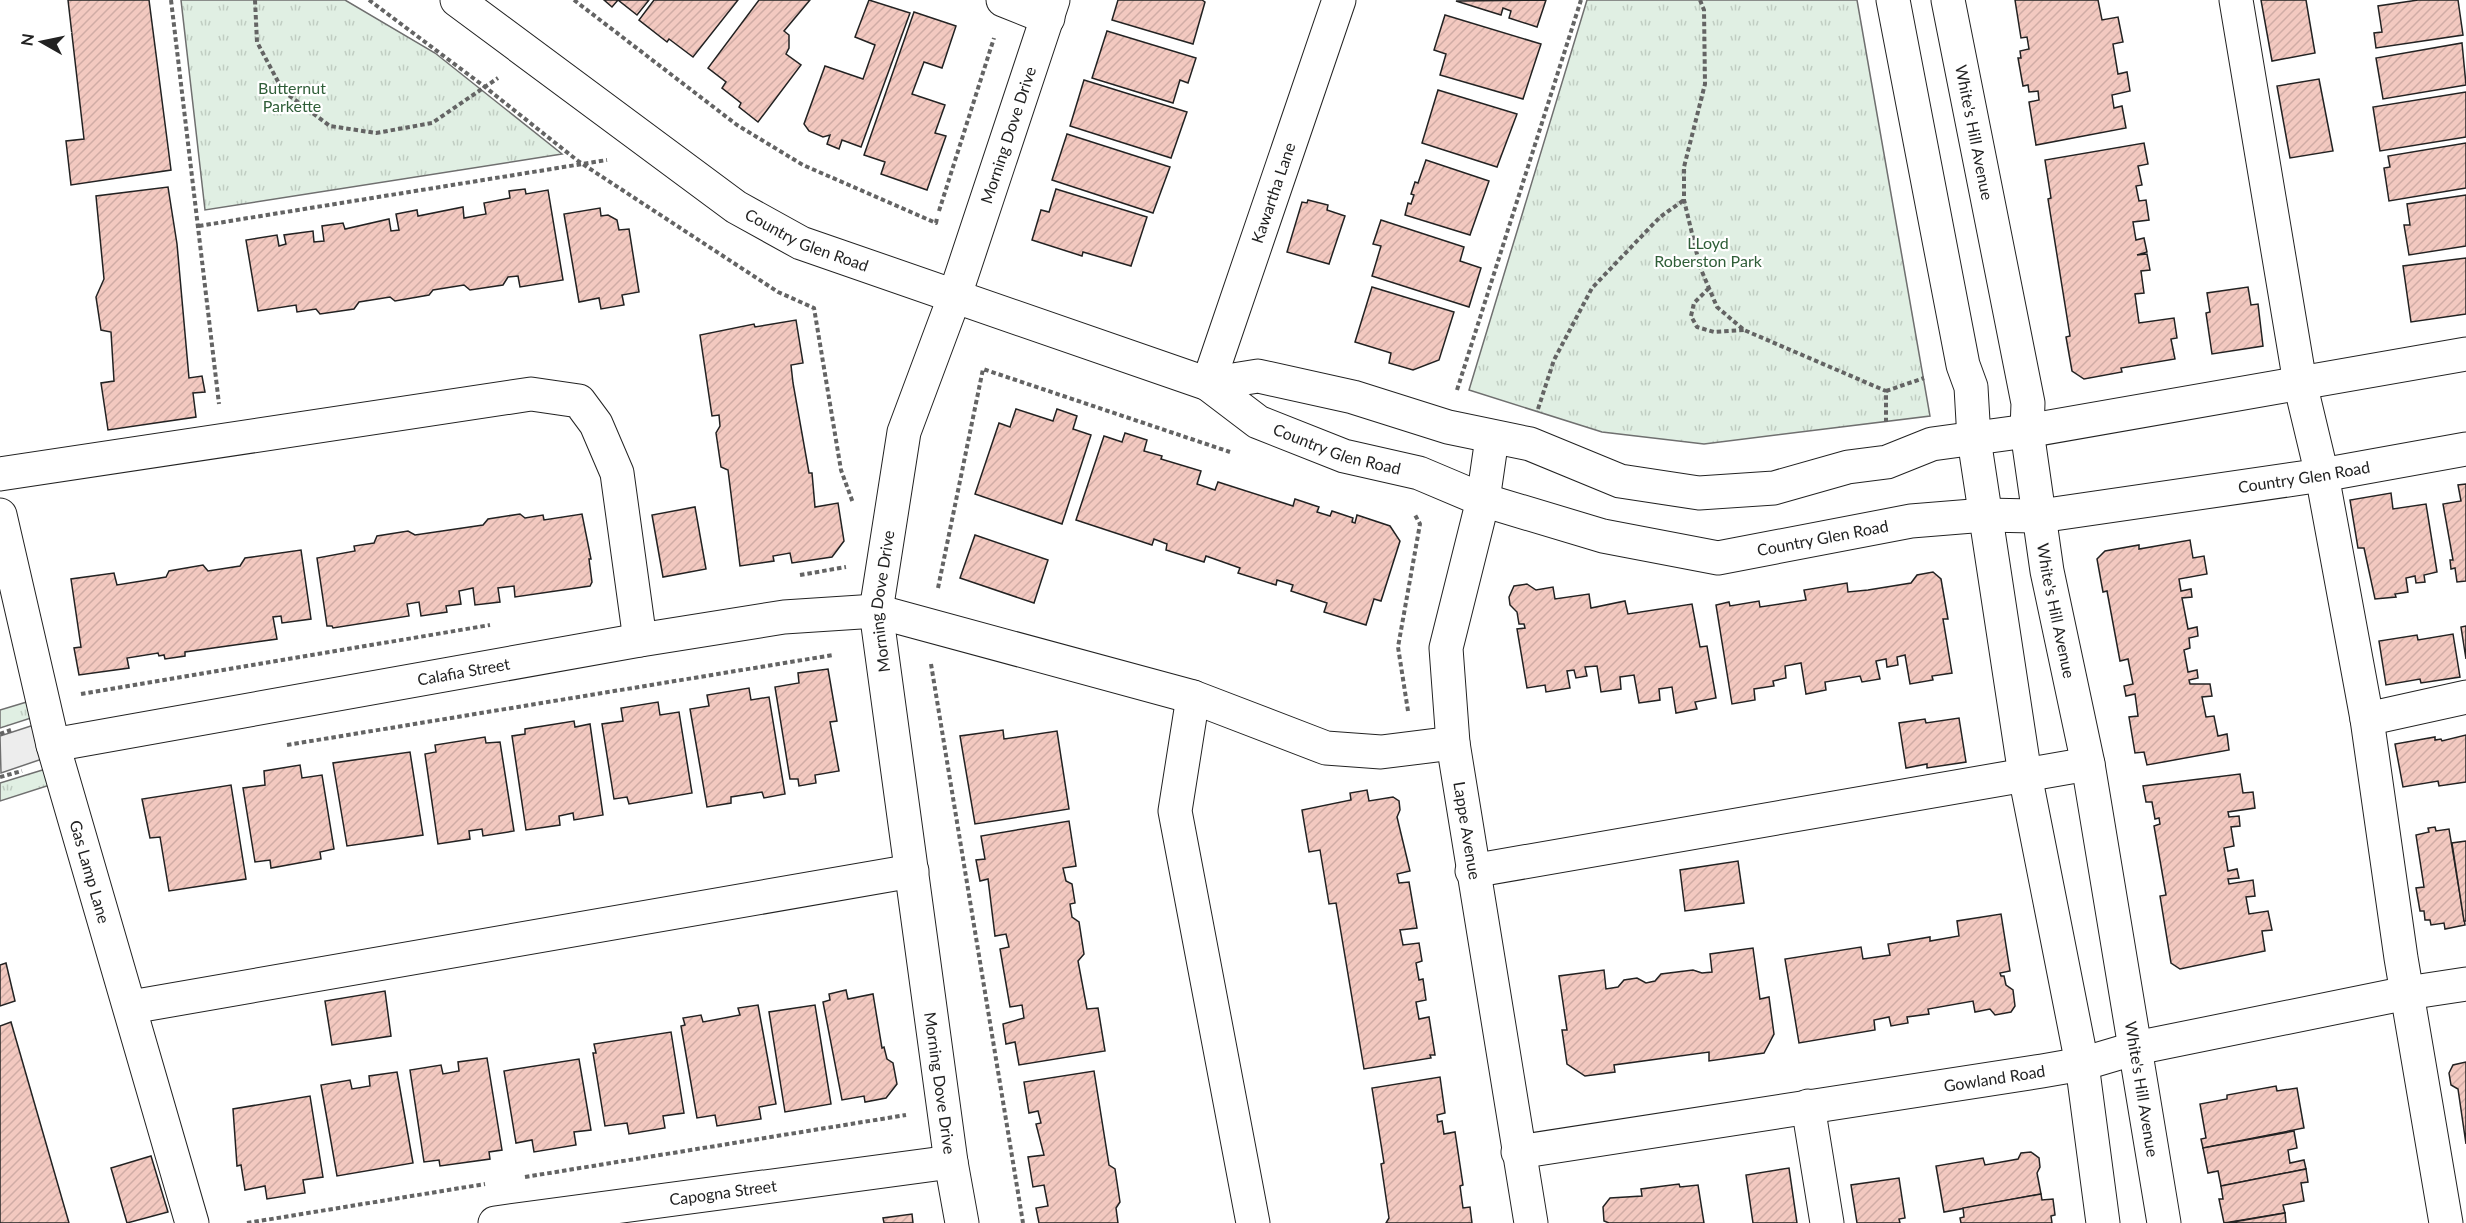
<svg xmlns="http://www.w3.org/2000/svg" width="2466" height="1223" font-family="Lato,sans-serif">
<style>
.grass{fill:url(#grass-tufts);stroke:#6f6f6f;stroke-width:1.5}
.parking{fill:#ededed;stroke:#6f6f6f;stroke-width:1.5}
.building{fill:url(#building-hatch);stroke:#222;stroke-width:1.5}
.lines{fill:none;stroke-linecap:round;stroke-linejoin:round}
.minor-casing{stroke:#222;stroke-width:35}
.path{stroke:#646464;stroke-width:4;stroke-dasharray:4.5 3;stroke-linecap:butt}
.minor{stroke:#fff;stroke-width:33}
.labels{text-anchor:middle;stroke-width:4.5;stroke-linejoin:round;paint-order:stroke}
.park-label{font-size:16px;fill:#2f5e38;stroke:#fff}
.street-label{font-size:16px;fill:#222;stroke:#fff}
</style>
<defs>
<pattern id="grass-tufts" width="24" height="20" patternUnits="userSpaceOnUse" patternTransform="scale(1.5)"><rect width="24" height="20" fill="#e0efe3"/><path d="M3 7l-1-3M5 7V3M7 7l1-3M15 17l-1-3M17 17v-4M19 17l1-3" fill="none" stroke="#c0cdc2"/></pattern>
<pattern id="building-hatch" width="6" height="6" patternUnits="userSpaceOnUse" patternTransform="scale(1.5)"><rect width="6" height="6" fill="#f3c9c0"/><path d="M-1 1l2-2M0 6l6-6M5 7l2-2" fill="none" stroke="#d0aca5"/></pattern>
</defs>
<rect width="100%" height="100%" fill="#fff"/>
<g class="grass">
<polygon points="181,0 345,0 435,53 562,154 205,210"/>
<polygon points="1587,0 1857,0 1930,416 1704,444 1602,432 1469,390"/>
<polygon points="30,701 34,717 0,728 0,710"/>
<polygon points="49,768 53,784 0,801 0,783"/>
</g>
<polygon class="parking" points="37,724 45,758 1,773 0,736"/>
<g class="building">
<polygon points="68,0 149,0 171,170 71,185 66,141 84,139"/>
<polygon points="604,0 618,0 612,7"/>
<polygon points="618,0 649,0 637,15"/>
<polygon points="654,0 738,0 693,57 669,39 667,42 639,20"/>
<polygon points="759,0 810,0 784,31 789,35 789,48 786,54 801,65 758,122 739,107 741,103 722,88 726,82 708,68"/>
<polygon points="869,0 910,13 861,147 842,140 839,149 827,144 830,135 823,137 809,131 804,124 825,66 863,79 875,45 855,37"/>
<polygon points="1118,0 1202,0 1205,2 1193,44 1112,20"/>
<polygon points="1546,0 1537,27 1509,18 1511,11 1503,8 1501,15 1456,1"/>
<polygon points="2015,0 2098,0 2102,20 2118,17 2123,42 2113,44 2118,74 2127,72 2130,91 2112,95 2114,108 2122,106 2126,128 2036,145 2029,102 2039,100 2038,91 2029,92 2028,85 2023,86 2018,58 2021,58 2020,51 2029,49 2027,37 2021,38"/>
<polygon points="2261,0 2306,0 2315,53 2272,61"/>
<polygon points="2418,0 2458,0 2463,35 2376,48 2374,33 2382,32 2378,6"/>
<polygon points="914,12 956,26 942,68 924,62 912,94 945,105 935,133 946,136 927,190 881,174 885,162 864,155"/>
<polygon points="1445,15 1541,44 1523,99 1440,75 1446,54 1434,50"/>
<polygon points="1107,31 1196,58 1188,83 1180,80 1173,103 1092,78"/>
<polygon points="2462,43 2466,85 2383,99 2376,58"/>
<polygon points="2319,79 2333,151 2290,158 2277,86"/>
<polygon points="1084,80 1187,112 1171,158 1070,126"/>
<polygon points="1438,90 1517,114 1497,167 1422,143"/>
<polygon points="2466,92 2466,137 2380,151 2373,107"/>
<polygon points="1067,134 1170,167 1153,213 1052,180"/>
<polygon points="2144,143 2148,164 2138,166 2142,185 2136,186 2139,201 2146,200 2149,220 2133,222 2136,240 2144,238 2147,252 2137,255 2147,254 2150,270 2141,271 2144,293 2135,294 2139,323 2174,318 2177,338 2171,339 2175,359 2121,368 2122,372 2084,379 2072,371 2066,337 2070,336 2048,199 2051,198 2045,160"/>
<polygon points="2466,143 2466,188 2389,201 2384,168 2390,167 2388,156"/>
<polygon points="1426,160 1489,181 1470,235 1405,215 1408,203 1411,204 1414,195 1411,194 1415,182 1418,183"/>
<polygon points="168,187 177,244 189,378 202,376 205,392 193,393 196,417 108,430 101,383 114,381 111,332 101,330 96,297 104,279 96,196"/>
<polygon points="525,189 526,194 548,190 563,280 520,287 518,276 508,277 503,285 470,290 464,285 433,290 429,295 395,301 390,297 359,302 354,309 320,314 316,309 297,312 296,305 258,311 246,240 277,235 279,246 286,244 284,235 313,231 314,242 324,241 322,226 343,223 345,229 389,219 391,231 399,230 396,214 417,210 418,216 463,207 464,218 486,214 484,203 510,198 509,191"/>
<polygon points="1056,189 1147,217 1131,266 1083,252 1082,256 1032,240 1041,210 1049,212"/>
<polygon points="2466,195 2466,246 2409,255 2404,225 2410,225 2407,204"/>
<polygon points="1308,200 1328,205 1327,210 1345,216 1329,264 1287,252 1302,202 1307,203"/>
<polygon points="600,208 601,216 608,215 617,220 619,230 629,229 639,292 622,295 624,305 601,309 599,298 579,302 564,214"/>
<polygon points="1381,220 1464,247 1460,261 1481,268 1469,307 1372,276 1381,246 1373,244"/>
<polygon points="2466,258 2466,314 2411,322 2403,266"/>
<polygon points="1372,287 1454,312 1439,360 1413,370 1389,363 1391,353 1355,342"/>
<polygon points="2248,287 2251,305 2258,304 2263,346 2212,354 2206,313 2210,312 2207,293"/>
<polygon points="796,320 803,363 791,365 793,383 809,473 812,473 815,507 838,503 844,541 832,557 792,563 790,553 773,556 774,561 740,566 728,470 721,467 716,433 720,426 719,415 712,416 700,335 754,324 755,327"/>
<polygon points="1016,409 1053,421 1057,409 1077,416 1073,429 1091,435 1062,524 975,494 999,423 1010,427"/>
<polygon points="1125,433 1147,440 1144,451 1162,456 1161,459 1201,471 1197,484 1215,490 1218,482 1293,506 1295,499 1319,507 1317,512 1330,516 1332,511 1353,518 1352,522 1355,523 1357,515 1390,526 1400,541 1381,601 1374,599 1366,625 1324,612 1327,603 1291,591 1293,585 1277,580 1276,585 1238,573 1240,568 1206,556 1204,562 1166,550 1167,544 1154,539 1152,545 1076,520 1104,436 1122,442"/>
<polygon points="2466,484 2466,581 2457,582 2455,568 2451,569 2450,560 2453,560 2443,504 2461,501 2458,485"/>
<polygon points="2391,493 2393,509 2426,504 2437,572 2424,575 2425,582 2416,583 2415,576 2406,578 2408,592 2395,594 2396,597 2375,599 2364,548 2358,548 2350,500"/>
<polygon points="695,507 706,569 663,577 652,515"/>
<polygon points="520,514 525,518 543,515 544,520 582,514 591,559 589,559 592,582 590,586 515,597 514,586 498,588 500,602 475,605 473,588 459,591 461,604 446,606 447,612 421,616 419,602 407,604 409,616 333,628 332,626 327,626 317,558 355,551 354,546 374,543 377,536 408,531 415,535 483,525 488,519"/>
<polygon points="975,535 1048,560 1034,603 960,578"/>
<polygon points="2190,540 2193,558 2204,556 2207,574 2179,579 2181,591 2191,589 2192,597 2182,598 2188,629 2197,627 2198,636 2189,638 2190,648 2184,650 2188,672 2197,670 2198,678 2189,680 2190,684 2210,684 2212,696 2202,697 2206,717 2214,716 2218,736 2227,734 2229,750 2147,765 2144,752 2135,753 2129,717 2138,716 2135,694 2126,696 2124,686 2133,684 2128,659 2120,661 2107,591 2103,592 2097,559 2105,551 2139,545 2139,549"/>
<polygon points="301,550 311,619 282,623 281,616 273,617 277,639 185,652 185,656 165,659 164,655 159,656 158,653 127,658 129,668 79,675 74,648 81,647 71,579 114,573 117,585 166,577 169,571 203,565 208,571 240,566 245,558"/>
<polygon points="1933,572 1941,579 1948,619 1943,619 1952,673 1932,676 1933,680 1910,684 1905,655 1897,657 1898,665 1887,667 1886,659 1876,661 1880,679 1862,682 1860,676 1825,682 1826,690 1806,694 1801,663 1785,666 1786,678 1773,681 1774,686 1754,689 1755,700 1732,704 1716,605 1729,602 1730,606 1759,601 1760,607 1806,600 1804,590 1847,583 1848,592 1868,590 1911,583 1917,575"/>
<polygon points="1527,584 1536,590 1553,587 1555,599 1589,594 1591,608 1625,601 1628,614 1692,604 1700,647 1707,646 1716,698 1695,702 1697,709 1676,713 1672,687 1659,689 1660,700 1639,703 1634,675 1620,677 1621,689 1601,692 1597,666 1585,667 1587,676 1576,678 1574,670 1567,671 1570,688 1546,692 1545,685 1527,688 1517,629 1525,628 1524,624 1519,624 1517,612 1510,605 1509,597 1514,586"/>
<polygon points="2466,626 2466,659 2461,627"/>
<polygon points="2453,634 2460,677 2421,683 2420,679 2386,685 2379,641 2417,635 2418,640"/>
<polygon points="828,669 837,721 830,722 839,771 815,775 816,783 799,786 798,779 790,779 775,687 799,683 798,673"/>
<polygon points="749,688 751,700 769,697 785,794 764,798 762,792 731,797 731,803 707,807 690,709 709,706 707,695"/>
<polygon points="658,702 660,715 679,712 692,793 629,804 627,797 614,799 602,724 623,721 621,708"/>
<polygon points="1959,718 1966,762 1927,768 1927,764 1906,768 1899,723 1925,719 1926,723"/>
<polygon points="574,721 575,727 590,724 603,815 574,820 573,813 559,816 560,825 526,830 512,736 525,734 525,729"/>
<polygon points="1003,730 1004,739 1057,731 1069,809 975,824 960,736"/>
<polygon points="2466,735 2466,782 2439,786 2438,781 2403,787 2395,744 2435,737 2435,740 2441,739 2442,741"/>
<polygon points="485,737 486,743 500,742 514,831 483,836 482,829 469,831 470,839 438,844 425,754 436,752 435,745"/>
<polygon points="410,752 423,835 347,846 333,763"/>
<polygon points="300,765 302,778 322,775 334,849 320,852 321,859 271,868 270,860 255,862 243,788 265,785 264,771"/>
<polygon points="2240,774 2243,793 2253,792 2255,808 2228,812 2229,817 2239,816 2240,826 2231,827 2234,846 2224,848 2228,871 2237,869 2239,878 2228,879 2229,884 2253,880 2255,896 2246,897 2249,914 2268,911 2272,930 2262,931 2265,951 2180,969 2171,963 2160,896 2166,895 2154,826 2160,824 2159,818 2155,819 2152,802 2146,802 2143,786"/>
<polygon points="231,785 246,879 169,891 160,837 150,838 142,799"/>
<polygon points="1367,790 1369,801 1393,797 1399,801 1400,810 1397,817 1410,871 1397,874 1399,883 1409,882 1417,928 1400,930 1403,945 1419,943 1422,961 1416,963 1419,980 1423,979 1426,1000 1416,1002 1419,1019 1429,1017 1435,1055 1430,1055 1431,1058 1364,1069 1336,903 1329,904 1320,850 1309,852 1302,810 1351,800 1350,793"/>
<polygon points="1069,821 1076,866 1063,868 1066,881 1072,884 1075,903 1070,904 1072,917 1079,922 1084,954 1078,961 1087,1009 1098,1008 1105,1051 1019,1065 1015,1042 1006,1044 1003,1024 1024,1018 1022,1005 1010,1007 1000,949 1009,947 1006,934 995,936 988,879 980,881 976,860 985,859 981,836"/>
<polygon points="2435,827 2436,831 2449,829 2465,925 2445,929 2444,923 2431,925 2430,920 2425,920 2424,911 2420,911 2416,888 2424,887 2416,835 2429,832 2428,828"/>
<polygon points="2466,841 2466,921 2464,921 2452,843"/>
<polygon points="1738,861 1744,903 1685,911 1680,870"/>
<polygon points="2001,914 2010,971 2000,973 2001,976 2004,976 2006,985 2013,990 2015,1006 2011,1012 1995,1015 1990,1009 1975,1012 1973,1001 1928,1009 1929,1014 1907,1017 1908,1023 1891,1026 1889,1017 1874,1020 1875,1030 1799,1043 1785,959 1861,947 1863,959 1890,955 1888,944 1930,937 1930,941 1959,936 1957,921"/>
<polygon points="1753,948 1760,999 1769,997 1774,1034 1764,1053 1709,1061 1709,1052 1614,1065 1615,1072 1585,1076 1567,1064 1562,1030 1567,1030 1559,976 1604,970 1606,989 1618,987 1624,980 1637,978 1646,983 1655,981 1661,974 1693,970 1702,973 1712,972 1710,954"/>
<polygon points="6,963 15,1001 0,1006 0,965"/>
<polygon points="846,990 848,999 873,994 882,1048 884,1047 887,1059 893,1063 897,1084 886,1098 865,1102 864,1096 842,1100 823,1002 830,1000 829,994"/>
<polygon points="385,991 391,1036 332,1045 325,1001"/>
<polygon points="758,1005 776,1104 759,1107 761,1119 717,1126 715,1115 697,1118 681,1026 685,1025 683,1018 701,1015 703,1022 740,1015 738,1008"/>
<polygon points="815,1005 831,1104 785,1112 769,1012"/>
<polygon points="11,1022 69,1223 0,1223 0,1026"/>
<polygon points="671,1032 684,1113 663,1116 665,1128 629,1134 627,1123 605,1126 593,1053 596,1053 594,1044"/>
<polygon points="487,1058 502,1150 489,1152 490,1159 440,1166 439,1160 424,1162 410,1070 441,1065 443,1074 459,1071 458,1062"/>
<polygon points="579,1059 591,1130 574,1132 576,1145 534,1152 532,1140 516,1143 504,1071"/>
<polygon points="2466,1062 2466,1144 2458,1089 2451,1085 2449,1073 2453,1065"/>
<polygon points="1094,1071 1109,1165 1115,1169 1120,1202 1116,1208 1118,1223 1039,1223 1036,1208 1048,1206 1044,1185 1033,1187 1028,1157 1044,1155 1036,1124 1041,1123 1038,1111 1029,1113 1024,1082"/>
<polygon points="397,1072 413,1163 337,1176 321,1085 350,1080 352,1089 370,1086 369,1076"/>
<polygon points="1440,1077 1445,1113 1437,1115 1438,1122 1442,1121 1444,1134 1455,1132 1463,1185 1460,1186 1463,1208 1470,1207 1472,1223 1386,1223 1389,1218 1381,1164 1384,1163 1372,1088"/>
<polygon points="2276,1086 2277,1091 2297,1088 2304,1128 2203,1148 2201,1139 2206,1138 2200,1104 2227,1099 2227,1095"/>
<polygon points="310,1096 323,1177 303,1180 305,1193 267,1199 265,1186 245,1190 241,1165 237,1166 233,1109"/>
<polygon points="2294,1131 2297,1148 2288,1150 2290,1163 2304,1160 2306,1169 2221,1186 2218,1171 2208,1173 2203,1148"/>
<polygon points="2031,1152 2039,1158 2040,1167 2037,1173 2041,1194 1944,1212 1936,1166 1983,1158 1985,1165 2018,1159 2021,1153"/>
<polygon points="151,1156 168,1212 127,1223 111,1168"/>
<polygon points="1789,1168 1797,1223 1753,1223 1746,1175"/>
<polygon points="2306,1169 2308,1182 2301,1183 2304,1201 2283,1205 2285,1213 2224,1223 2219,1199 2223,1199 2221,1186"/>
<polygon points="1899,1178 1905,1218 1899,1219 1900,1223 1857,1223 1851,1185"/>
<polygon points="1679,1184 1680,1187 1698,1185 1704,1223 1609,1223 1604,1221 1603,1207 1610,1198 1642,1196 1641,1189"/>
<polygon points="2041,1194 2042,1200 2053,1199 2055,1215 2051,1216 2052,1223 1961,1223 1960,1218 1964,1217 1963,1208"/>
<polygon points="2285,1213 2286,1223 2228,1223"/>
<polygon points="912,1214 913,1223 884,1223 883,1218"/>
</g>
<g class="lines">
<g class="minor-casing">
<g id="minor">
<path id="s1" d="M457 0 736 207 801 243 1208 384 1258 422 1344 456 1419 473 1483 500 1603 536 1718 558 1911 521 1985 515 2040 516 2322 475 2466 449"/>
<polyline points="1003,0 1048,18"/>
<polyline points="1893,0 1963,365 1971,387 1974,439 2025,775 2082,1064 2103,1223"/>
<path id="s2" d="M1948 0 2028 403 2027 431 2047 571 2088 764 2164 1223"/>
<polyline points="2236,0 2300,383 2322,475 2367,719 2401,958 2446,1223"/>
<polyline points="1208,384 1258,376 1353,397 1448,427 1530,444 1620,481 1699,493 1774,488 1848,467 1887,462 1932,444 2027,431 2466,354"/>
<path id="s3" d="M1208 384 1339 0"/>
<path id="s4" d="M1492 438 1483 500 1446 648 1453 743 1531 1223"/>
<polyline points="0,474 531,394 579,401 596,424 617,473 640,640"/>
<path id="s5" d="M0 515 53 745 192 1223"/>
<polyline points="1193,697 1175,811 1253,1223"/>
<polyline points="2367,719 2466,697"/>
<path id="s6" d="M53 745 640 640 784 617 876 611 1193 697 1326 748 1381 752 1453 743"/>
<polyline points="1472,871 2088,764"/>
<polyline points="131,1007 912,871"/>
<polyline points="1808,1106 1827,1223"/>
<path id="s7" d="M1518 1152 2042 1071 2082 1064 2136 1048 2407 993 2466 984"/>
<path id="s8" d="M495 1223 951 1162"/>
<path id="s9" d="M962 1223 951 1162 876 611 904 432 954 298 1053 0"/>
</g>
</g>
<g class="path">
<polyline points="171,0 219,404"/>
<polyline points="255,0 257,42 283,91 330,126 376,133 432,123 498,78"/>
<polyline points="369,0 485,87 578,161 778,292 814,308 841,470 853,503"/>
<polyline points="574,0 737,125 803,165 936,223 937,218"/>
<polyline points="1700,0 1704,10 1705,84 1684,167 1684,200 1700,267 1717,307 1744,330 1886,391 1886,422"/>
<polyline points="939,211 994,38"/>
<polyline points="199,226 607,160"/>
<polyline points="1709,288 1694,303 1691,316 1697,327 1714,332 1744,330"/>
<polyline points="1457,390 1581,0"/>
<polyline points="1886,391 1924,378"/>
<polyline points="1538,409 1554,360 1592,288 1660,217 1684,200"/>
<polyline points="800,575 846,567"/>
<polyline points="938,588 983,369 1230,452"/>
<polyline points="931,664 1023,1223"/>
<polyline points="81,694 490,625"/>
<polyline points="1408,711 1398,647 1420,524 1414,513"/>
<polyline points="0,734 11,730"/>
<polyline points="287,745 833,655"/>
<polyline points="0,777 22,771"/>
<polyline points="525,1177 906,1115"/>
<polyline points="247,1223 485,1184"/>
</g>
<use href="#minor" class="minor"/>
</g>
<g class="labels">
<g class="park-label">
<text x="292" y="94">Butternut<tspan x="292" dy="18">Parkette</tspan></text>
<text x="1708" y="249">LLoyd<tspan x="1708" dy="18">Roberston Park</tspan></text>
</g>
<g class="street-label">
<text dy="6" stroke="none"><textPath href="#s2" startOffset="135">White's Hill Avenue</textPath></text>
<text dy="6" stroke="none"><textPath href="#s9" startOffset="1114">Morning Dove Drive</textPath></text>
<text dy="6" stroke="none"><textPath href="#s3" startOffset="202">Kawartha Lane</textPath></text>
<text dy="6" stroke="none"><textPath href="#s1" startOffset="426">Country Glen Road</textPath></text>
<text dy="6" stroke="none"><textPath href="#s1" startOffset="999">Country Glen Road</textPath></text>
<text dy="6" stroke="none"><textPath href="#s1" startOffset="1989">Country Glen Road</textPath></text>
<text dy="6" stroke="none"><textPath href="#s1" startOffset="1503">Country Glen Road</textPath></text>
<text dy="6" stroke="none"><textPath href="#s9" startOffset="628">Morning Dove Drive</textPath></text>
<text dy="6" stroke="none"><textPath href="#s2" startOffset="621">White's Hill Avenue</textPath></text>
<text dy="6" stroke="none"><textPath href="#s6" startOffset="417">Calafia Street</textPath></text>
<text dy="6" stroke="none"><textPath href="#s4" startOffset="399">Lappe Avenue</textPath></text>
<text dy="6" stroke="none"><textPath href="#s5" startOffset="368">Gas Lamp Lane</textPath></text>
<text dy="6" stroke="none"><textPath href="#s7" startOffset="482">Gowland Road</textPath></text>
<text transform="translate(940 1083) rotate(82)" y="6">Morning Dove Drive</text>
<text dy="6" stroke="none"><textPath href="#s2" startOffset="1107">White's Hill Avenue</textPath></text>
<text dy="6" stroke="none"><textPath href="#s8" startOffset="230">Capogna Street</textPath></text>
</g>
</g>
<g transform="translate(42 42) rotate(279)" stroke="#ffffff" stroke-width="4.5" paint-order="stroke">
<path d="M0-4.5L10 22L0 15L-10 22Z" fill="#222222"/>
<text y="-9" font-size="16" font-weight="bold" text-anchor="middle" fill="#222222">N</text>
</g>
</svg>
